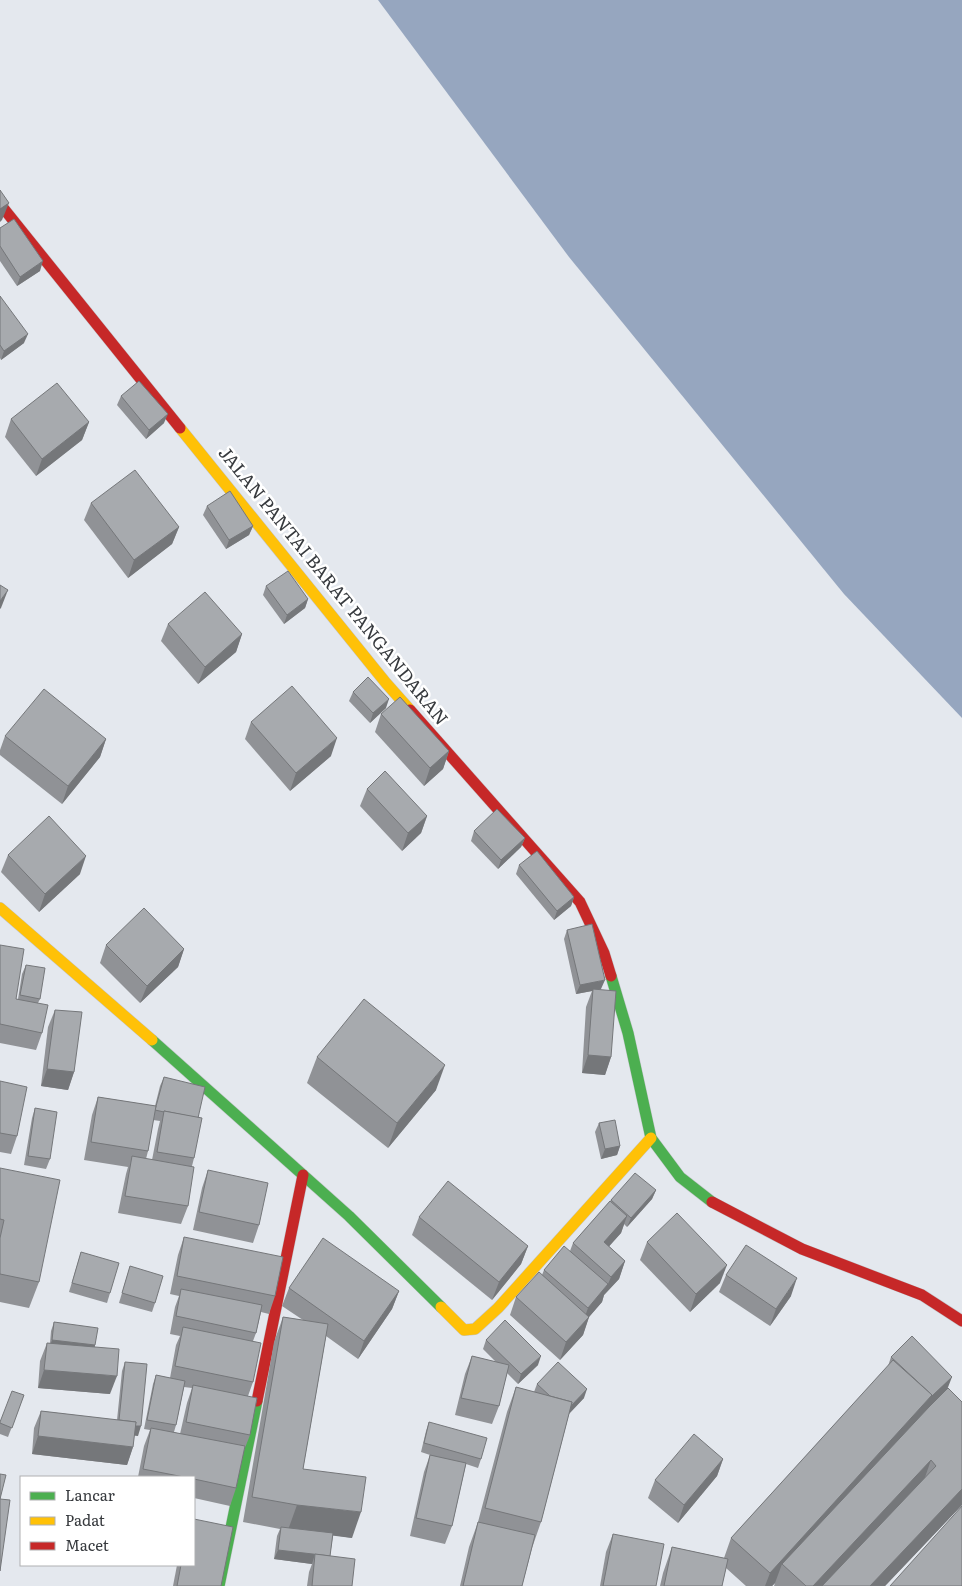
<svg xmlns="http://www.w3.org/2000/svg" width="962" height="1586" font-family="Literata,serif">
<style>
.water{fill:#96a6bf}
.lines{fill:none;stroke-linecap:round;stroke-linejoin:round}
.fast-casing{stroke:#c2c5ca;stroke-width:12}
.slow-casing{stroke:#c2c5ca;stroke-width:12}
.jam-casing{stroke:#c2c5ca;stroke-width:12}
.fast{stroke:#4caf50;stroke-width:11}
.slow{stroke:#ffc107;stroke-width:11}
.jam{stroke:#c62828;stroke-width:11}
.wall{fill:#909296;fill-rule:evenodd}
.shaded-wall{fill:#75777a}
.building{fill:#a7aaae;stroke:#75777a}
.labels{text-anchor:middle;stroke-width:5;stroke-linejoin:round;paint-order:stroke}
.street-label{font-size:18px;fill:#373a3e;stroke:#fff}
</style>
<rect width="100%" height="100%" fill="#e4e8ee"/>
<polygon class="water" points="378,0 962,0 962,718 844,594 569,257"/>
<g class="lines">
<g class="fast-casing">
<g id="fast">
<polyline points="611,976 628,1033 651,1138 680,1177 712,1202"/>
<polyline points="152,1040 349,1216 441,1307"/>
<polyline points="219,1586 257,1401"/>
</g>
</g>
<g class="slow-casing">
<g id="slow">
<polyline points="180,428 386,683 410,710"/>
<polyline points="0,908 152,1040"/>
<polyline points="441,1307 464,1330 475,1329 498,1308 651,1138"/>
</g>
</g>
<g class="jam-casing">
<g id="jam">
<polyline points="0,204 180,428"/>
<polyline points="410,710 580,902 604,953 611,976"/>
<polyline points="712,1202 802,1249 922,1295 962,1321"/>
<polyline points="257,1401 303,1175"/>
</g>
</g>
<use href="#fast" class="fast"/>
<use href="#slow" class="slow"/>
<use href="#jam" class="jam"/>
</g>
<g class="wall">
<polygon points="0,228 40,271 17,286 0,261"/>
<polygon points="0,296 24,343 1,360 0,358"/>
<polygon points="121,396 164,423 146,439 117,405"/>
<polygon points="11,419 89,422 82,440 36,476 5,437"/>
<polygon points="91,503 179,527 172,544 128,578 84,520"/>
<polygon points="207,506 253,526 249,535 226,549 203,515"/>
<polygon points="266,586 308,599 305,608 284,624 263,595"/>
<polygon points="168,624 242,634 236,652 198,684 161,641"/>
<polygon points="353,692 386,708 370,723 349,701"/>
<polygon points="381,714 449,751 443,769 424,786 375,732"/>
<polygon points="251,722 331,756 290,791 245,739"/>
<polygon points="5,736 106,739 100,757 62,804 0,755 0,750"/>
<polygon points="367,789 427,816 421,833 402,851 360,806"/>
<polygon points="474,831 525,838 521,847 498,869 471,841"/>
<polygon points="8,855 80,874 39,912 1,872"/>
<polygon points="519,865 574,897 571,906 554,920 516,874"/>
<polygon points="567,930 601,989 599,990 611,1057 605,1075 582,1073 586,1007 592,991 576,994 564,939"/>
<polygon points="0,945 16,999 18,999 22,974 26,965 40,999 38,1003 42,1033 36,1050 0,1043"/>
<polygon points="106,945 184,949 178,967 140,1003 100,963"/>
<polygon points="55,1010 74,1072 68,1090 41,1086 48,1027"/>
<polygon points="317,1057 436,1090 388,1148 307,1083"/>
<path d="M164 1077 198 1118 194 1158 192 1166 188 1206 181 1224 118 1213 126 1174 128 1167 84 1160 92 1115 98 1097 155 1106 160 1086ZM153 1120 160 1121 158 1129 152 1160 146 1159 148 1151Z"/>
<polygon points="0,1081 17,1136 11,1154 0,1152"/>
<polygon points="35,1108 50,1159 46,1169 24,1165 32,1118"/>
<polygon points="599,1123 620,1146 617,1155 601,1159 595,1132"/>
<polygon points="0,1168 39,1282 29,1308 0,1302"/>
<polygon points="208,1170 259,1225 253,1243 193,1230 202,1188"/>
<polygon points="656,1190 652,1199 627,1227 624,1224 621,1233 609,1246 625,1261 619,1279 604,1295 602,1302 589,1317 583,1335 560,1360 510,1315 516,1297 542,1275 544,1270 570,1251 573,1243 611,1200"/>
<polygon points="419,1217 528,1246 521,1264 492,1300 412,1235"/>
<path d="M184 1237 275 1296 269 1314 261 1312 256 1333 253 1341V1382L248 1396 250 1435 243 1453 236 1488 230 1506 194 1498V1477H138L144 1446 150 1430 144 1429 153 1384 156 1375 170 1378 176 1345 180 1336 170 1334 175 1307 179 1296 170 1294 178 1255ZM184 1387 192 1388 187 1403 180 1434 174 1432 176 1425Z"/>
<polygon points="647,1242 720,1283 690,1312 640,1260"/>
<polygon points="81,1252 110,1293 107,1303 69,1292"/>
<polygon points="130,1266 155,1303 152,1312 119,1303"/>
<polygon points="726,1275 791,1296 770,1326 719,1292"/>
<polygon points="289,1288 399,1291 392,1309 358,1359 326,1336 303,1469 352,1538 333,1535 330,1556 352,1586 307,1586 309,1572 312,1564 274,1559 277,1536 280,1529 243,1522 274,1342 283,1317 303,1320 282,1306"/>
<polygon points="54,1322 95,1345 95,1347 110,1394 38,1388 40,1361 47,1343 50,1343 51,1331"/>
<polygon points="486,1340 538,1365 518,1384 507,1373 499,1406 492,1424 455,1415 465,1374 472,1356 496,1362 483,1349"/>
<polygon points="891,1357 947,1389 962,1505 885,1586 774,1586 775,1583 772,1586 746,1586 726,1568 722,1586 660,1586 663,1573 672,1547 724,1558 731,1538 888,1366"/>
<polygon points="125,1362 138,1436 134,1435 133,1447 127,1465 32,1454 34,1428 41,1411 117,1420 122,1371"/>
<polygon points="537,1384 584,1398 569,1414 541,1522 532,1548 522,1586 460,1586 469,1547 478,1522 507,1412 516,1387 534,1392"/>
<polygon points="24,1395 8,1437 0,1434 0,1422"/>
<polygon points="429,1422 481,1459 478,1468 466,1464 452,1526 445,1544 410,1536 424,1472 430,1455 421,1452 426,1431"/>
<polygon points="723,1459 717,1476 678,1523 648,1498 655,1480"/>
<polygon points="613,1534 656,1586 600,1586 606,1552"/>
<polygon points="177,1565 194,1565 221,1586 173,1586"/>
</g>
<g class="shaded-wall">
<polygon points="9,203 2,220 0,222 0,209"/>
<polygon points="43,261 40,271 17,286 20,277"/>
<polygon points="28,334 24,343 1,360 4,351"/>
<polygon points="168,414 164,423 146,439 149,430"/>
<polygon points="89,422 82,440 36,476 42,459"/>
<polygon points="253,526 249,535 226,549 229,540"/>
<polygon points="179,527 172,544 128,578 134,560"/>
<polygon points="8,590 1,608 0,609 0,601"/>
<polygon points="308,599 305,608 284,624 287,615"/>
<polygon points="242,634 236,652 198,684 205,667"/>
<polygon points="389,699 386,708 370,723 373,713"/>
<polygon points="337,738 331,756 290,791 296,773"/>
<polygon points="106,739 100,757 62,804 68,786"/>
<polygon points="449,751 443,769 424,786 430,768"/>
<polygon points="427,816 421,833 402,851 408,833"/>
<polygon points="525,838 521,847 498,869 501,860"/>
<polygon points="86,856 80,874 39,912 45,894"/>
<polygon points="574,897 571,906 554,920 557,911"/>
<polygon points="184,949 178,967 140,1003 147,986"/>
<polygon points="605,980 601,989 592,991 593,989 592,991 576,994 580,985"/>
<polygon points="588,1055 611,1057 605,1075 582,1073"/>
<polygon points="445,1065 436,1090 388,1148 397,1123"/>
<polygon points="47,1069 74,1072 68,1090 41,1086"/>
<polygon points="620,1146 617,1155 601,1159 605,1149"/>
<polygon points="656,1190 652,1199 627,1227 631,1218"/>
<polygon points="627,1216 621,1233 597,1260 604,1242"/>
<polygon points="528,1246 521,1264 492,1300 499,1282"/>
<polygon points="625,1261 619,1279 604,1295 602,1302 589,1317 583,1335 560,1360 566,1342 582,1325 588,1308 608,1284 611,1277"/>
<polygon points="727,1265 720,1283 690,1312 696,1294"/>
<polygon points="797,1278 791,1296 770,1326 776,1309"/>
<polygon points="399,1291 392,1309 358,1359 364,1341"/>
<polygon points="52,1340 95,1345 92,1355 49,1349"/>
<polygon points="541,1356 538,1365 518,1384 521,1374"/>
<polygon points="44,1370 117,1376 110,1394 38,1388"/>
<polygon points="952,1377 945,1395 782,1564 775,1583 772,1586 765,1586 770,1573 932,1395"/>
<polygon points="587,1389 584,1398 563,1420 566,1411"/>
<polygon points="119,1424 141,1426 138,1436 115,1433"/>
<polygon points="38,1436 133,1447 127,1465 32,1454"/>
<polygon points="723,1459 717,1476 678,1523 684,1505"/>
<polygon points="931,1460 922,1486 827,1586 813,1586"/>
<polygon points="962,1489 962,1505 885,1586 870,1586"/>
<polygon points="297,1505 361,1512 352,1538 288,1530"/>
<polygon points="278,1550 315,1554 312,1564 274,1559"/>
</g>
<g class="building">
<polygon points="0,190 9,203 0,209"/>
<polygon points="14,219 43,261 20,277 0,246 0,228"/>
<polygon points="0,296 28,334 4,351 0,345"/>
<polygon points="139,381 168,414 149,430 121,396"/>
<polygon points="57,383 89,422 42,459 11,419"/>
<polygon points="135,470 179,527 134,560 91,503"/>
<polygon points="230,491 253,526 229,540 207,506"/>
<polygon points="288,571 308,599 287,615 266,586"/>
<polygon points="0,585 8,590 0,601"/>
<polygon points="205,592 242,634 205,667 168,624"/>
<polygon points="368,677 389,699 373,713 353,692"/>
<polygon points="292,686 337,738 296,773 251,722"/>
<polygon points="44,689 106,739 68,786 5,736"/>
<polygon points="400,697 449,751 430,768 381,714"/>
<polygon points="385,771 427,816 408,833 367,789"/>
<polygon points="497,809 525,838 501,860 474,831"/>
<polygon points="49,816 86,856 45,894 8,855"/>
<polygon points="537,851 574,897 557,911 519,865"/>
<polygon points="144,908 184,949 147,986 106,945"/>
<polygon points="592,924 605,980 580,985 567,930"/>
<polygon points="0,945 24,949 16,999 48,1005 42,1033 0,1024"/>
<polygon points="26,965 45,968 40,999 20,995"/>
<polygon points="593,989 616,991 611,1057 588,1055"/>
<polygon points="364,999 445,1065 397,1123 317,1057"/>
<polygon points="55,1010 82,1012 74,1072 47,1069"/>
<polygon points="164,1077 205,1087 198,1118 164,1111 164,1112 155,1110"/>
<polygon points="0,1081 27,1087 17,1136 0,1133"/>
<polygon points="98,1097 156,1106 148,1151 91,1142"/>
<polygon points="35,1108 57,1112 50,1159 28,1156"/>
<polygon points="164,1111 202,1118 194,1158 157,1152"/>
<polygon points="615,1120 620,1146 605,1149 599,1123"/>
<polygon points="132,1156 194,1167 188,1206 125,1196"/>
<polygon points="0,1168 60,1180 39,1282 0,1274 0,1238 4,1220 0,1219"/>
<polygon points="208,1170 268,1183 259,1225 199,1212"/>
<polygon points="635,1173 656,1190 631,1218 611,1200"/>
<polygon points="448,1181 528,1246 499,1282 419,1217"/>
<polygon points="610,1201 627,1216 604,1242 625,1261 611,1277 573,1243"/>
<polygon points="677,1213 727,1265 696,1294 647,1242"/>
<polygon points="184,1237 283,1257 275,1296 177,1276"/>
<polygon points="323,1238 399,1291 364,1341 289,1288"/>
<polygon points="746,1245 797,1278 776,1309 726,1275"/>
<polygon points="564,1246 608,1284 588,1308 544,1270"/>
<polygon points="81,1252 119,1263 110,1293 72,1283"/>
<polygon points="130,1266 163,1276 155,1303 122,1293"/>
<polygon points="539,1272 589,1317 566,1342 516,1297"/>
<polygon points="181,1289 262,1305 256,1333 176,1316"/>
<polygon points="283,1317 328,1324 303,1469 366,1477 361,1512 297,1505 252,1497"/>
<polygon points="505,1320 541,1356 521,1374 486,1340"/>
<polygon points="54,1322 98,1328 95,1345 52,1340"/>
<polygon points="183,1327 261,1343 253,1382 175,1366"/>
<polygon points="912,1336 952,1377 932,1396 932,1395 891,1357"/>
<polygon points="47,1343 119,1349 117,1376 44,1370"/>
<polygon points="472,1356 509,1365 499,1406 461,1398"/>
<polygon points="893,1360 932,1395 770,1573 731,1538"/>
<polygon points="125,1362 147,1364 141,1426 135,1426 136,1422 119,1420"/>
<polygon points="558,1362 587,1389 571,1406 572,1402 550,1396 537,1384"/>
<polygon points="156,1375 185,1381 176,1425 147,1420"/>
<polygon points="193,1385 257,1398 250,1435 186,1422"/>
<polygon points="516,1387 572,1402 541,1522 485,1508"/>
<polygon points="948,1388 962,1402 962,1489 870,1586 822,1586 936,1466 931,1460 813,1586 806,1586 782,1564 929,1407"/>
<polygon points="12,1391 24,1395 12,1428 0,1423 0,1422"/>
<polygon points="41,1411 136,1422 133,1447 38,1436"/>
<polygon points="429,1422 487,1438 481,1459 424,1443"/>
<polygon points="151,1428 245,1446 236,1488 194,1479 194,1477 184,1477 143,1469"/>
<polygon points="694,1434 723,1459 684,1505 655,1480"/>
<polygon points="430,1455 466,1463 452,1526 416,1518"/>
<polygon points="0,1474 6,1475 0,1499 10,1500 0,1571"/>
<polygon points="962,1506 962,1586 890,1586"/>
<polygon points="194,1519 233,1527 221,1586 177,1586 181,1565 194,1565"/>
<polygon points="478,1522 535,1535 522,1586 463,1586"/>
<polygon points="281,1527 333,1533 330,1556 278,1550"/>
<polygon points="613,1534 664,1544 656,1586 603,1586"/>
<polygon points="672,1547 728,1559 722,1586 664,1586"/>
<polygon points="315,1554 355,1559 352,1586 312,1586"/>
</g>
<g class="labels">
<g class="street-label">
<text transform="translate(333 586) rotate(51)" y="6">JALAN PANTAI BARAT PANGANDARAN</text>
</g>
</g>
<rect x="20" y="1476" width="175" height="90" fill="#ffffff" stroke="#afb0b2"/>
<rect x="30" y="1492" width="25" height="8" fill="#4caf50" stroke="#afb0b2"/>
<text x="65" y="1501" font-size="15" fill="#373a3e">Lancar</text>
<rect x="30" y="1517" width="25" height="8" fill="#ffc107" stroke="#afb0b2"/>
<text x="65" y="1526" font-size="15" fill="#373a3e">Padat</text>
<rect x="30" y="1542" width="25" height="8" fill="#c62828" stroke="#afb0b2"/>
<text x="65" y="1551" font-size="15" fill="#373a3e">Macet</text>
</svg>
